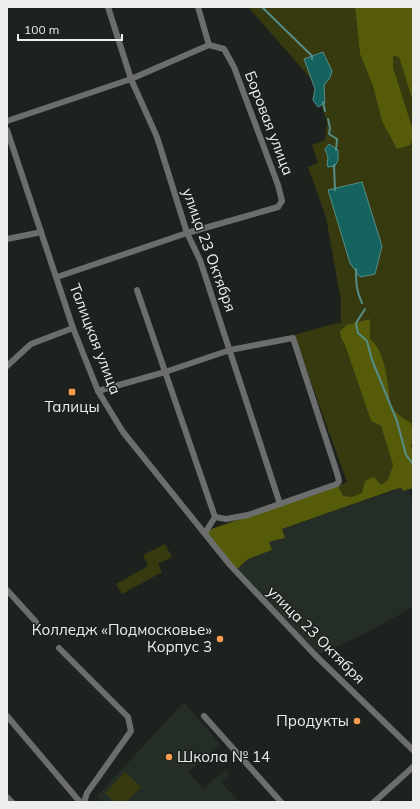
<svg xmlns="http://www.w3.org/2000/svg" width="420" height="809" font-family="Mulish,sans-serif">
<style>
.built{fill:#242d26}
.green{fill:#373a0e}
.forest{fill:#565b0a}
.water{fill:#15635e;stroke:#558d89}
.lines{fill:none;stroke-linecap:round;stroke-linejoin:round}
.stream{stroke:#558d89;stroke-width:2}
.minor{stroke:#6b6e6d;stroke-width:6}
.poi-dot{fill:#fb9e51;stroke:#1e221f;stroke-width:1.5}
.labels{text-anchor:middle;stroke-width:3;stroke-linejoin:round;paint-order:stroke}
.street-label{font-size:15px;fill:#ebeeec;stroke:#1e221f}
.poi-label{font-size:15px;fill:#ebeeec;stroke:#1e221f;text-anchor:end}
</style>
<rect width="100%" height="100%" fill="#1e221f"/>
<g class="built">
<polygon points="401,488 403,491 408,489 413,503 413,607 372,630 334,648 315,655 235,571 248,559 271,550 269,542 279,540 282,529"/>
<polygon points="184,702 220,744 188,772 203,789 225,770 229,775 221,782 239,802 103,802 97,796"/>
</g>
<g class="green">
<path d="M248 7H355L360 54 373 86 410 145 413 138V433L411 423C403 418 394 413 391 404 389 400 390 395 389 391 387 376 383 348 370 339V319L356 323 341 338 345 345 371 421 381 426 393 465 388 480 381 485 365 481 362 493 351 497H343L338 486 347 482 294 335 333 324 341 323V301L326 217 308 167 318 163 312 145 325 140 327 122 312 80Z"/>
<polygon points="393,56 399,57 413,102 413,130 393,67"/>
<polygon points="165,544 172,557 158,564 162,572 122,594 116,584 148,566 143,555"/>
<polygon points="125,772 141,787 127,802 115,802 105,793"/>
</g>
<g class="forest">
<polygon points="355,7 413,7 413,102 399,57 393,56 393,67 413,130 413,138 410,145 397,149 382,121 373,86 360,54"/>
<path d="M370 319V339C383 348 387 375 389 391 390 395 389 400 391 404 394 413 403 418 411 423 413 431 414 438 411 446L413 449V488L403 491 401 488 396 489 282 529 285 538 269 542 272 550 248 559 235 571 205 533 214 528 338 486 343 496 351 497 362 493 365 481 374 477 381 485 388 480 393 465 381 426 371 421 345 345 341 338 340 331 347 325Z"/>
</g>
<g class="water">
<polygon points="323,52 332,71 330,78 326,82 324,86 325,103 318,107 313,100 315,89 304,59"/>
<polygon points="329,144 338,150 338,160 335,166 328,167 327,165 328,157 325,149"/>
<polygon points="362,182 382,246 375,274 360,277 350,263 328,190"/>
</g>
<g class="lines">
<g class="stream">
<polyline points="262,7 312,56 312,59"/>
<polyline points="323,102 325,111"/>
<polyline points="328,119 330,128 329,134 337,139 336,150"/>
<polyline points="334,165 335,190"/>
<path d="M356 269C356 282 356 291 362 303"/>
<polyline points="365,309 356,323 358,333 367,341 372,360 397,421 406,455 413,464"/>
</g>
<g class="minor">
<polyline points="108,7 131,79 157,137 187,233 200,260 280,504"/>
<polyline points="198,7 209,45"/>
<polyline points="7,121 131,79 209,45 224,49 234,67 278,185 282,201 278,207 187,233 57,277"/>
<polyline points="7,130 73,328 98,391 123,432 230,565 315,655 413,750"/>
<polyline points="7,239 37,233 41,231"/>
<polyline points="137,290 215,517"/>
<polyline points="7,366 31,344 73,328"/>
<polyline points="98,391 165,372 230,350 293,338 337,473 339,481 337,484 248,515 226,519 215,517 205,533"/>
<polyline points="7,590 36,622"/>
<polyline points="59,648 128,717 131,731 87,793 84,802"/>
<polyline points="7,716 80,802"/>
<polyline points="204,716 281,802"/>
<polyline points="7,797 12,802"/>
<polyline points="374,802 413,767"/>
</g>
</g>
<g class="poi-dot">
<rect x="68" y="388" width="8" height="8" rx="2"/>
<circle cx="220" cy="639" r="4"/>
<circle cx="357" cy="721" r="4"/>
<circle cx="169" cy="757" r="4"/>
</g>
<g class="labels">
<g class="street-label">
<text transform="translate(269 123) rotate(69)" y="5">Боровая улица</text>
<text transform="translate(209 250) rotate(70)" y="5">улица 23 Октября</text>
<text transform="translate(95 339) rotate(69)" y="5">Талицкая улица</text>
<text transform="translate(316 635) rotate(45)" y="5">улица 23 Октября</text>
</g>
<g class="poi-label">
<text x="72" y="412" text-anchor="middle">Талицы</text>
<text x="212" y="635">Колледж «Подмосковье»<tspan x="212" dy="17">Корпус 3</tspan></text>
<text x="349" y="726">Продукты</text>
<text x="177" y="762" text-anchor="start">Школа № 14</text>
</g>
</g>
<rect width="420" height="809" fill="none" stroke="#ebeeec" stroke-width="16"/>
<path d="M18 34v6h104v-6" fill="none" stroke="#ebeeec" stroke-width="2"/>
<text x="24" y="34" font-size="12" fill="#ebeeec" stroke="#1e221f" stroke-width="3" paint-order="stroke">100 m</text>
</svg>
